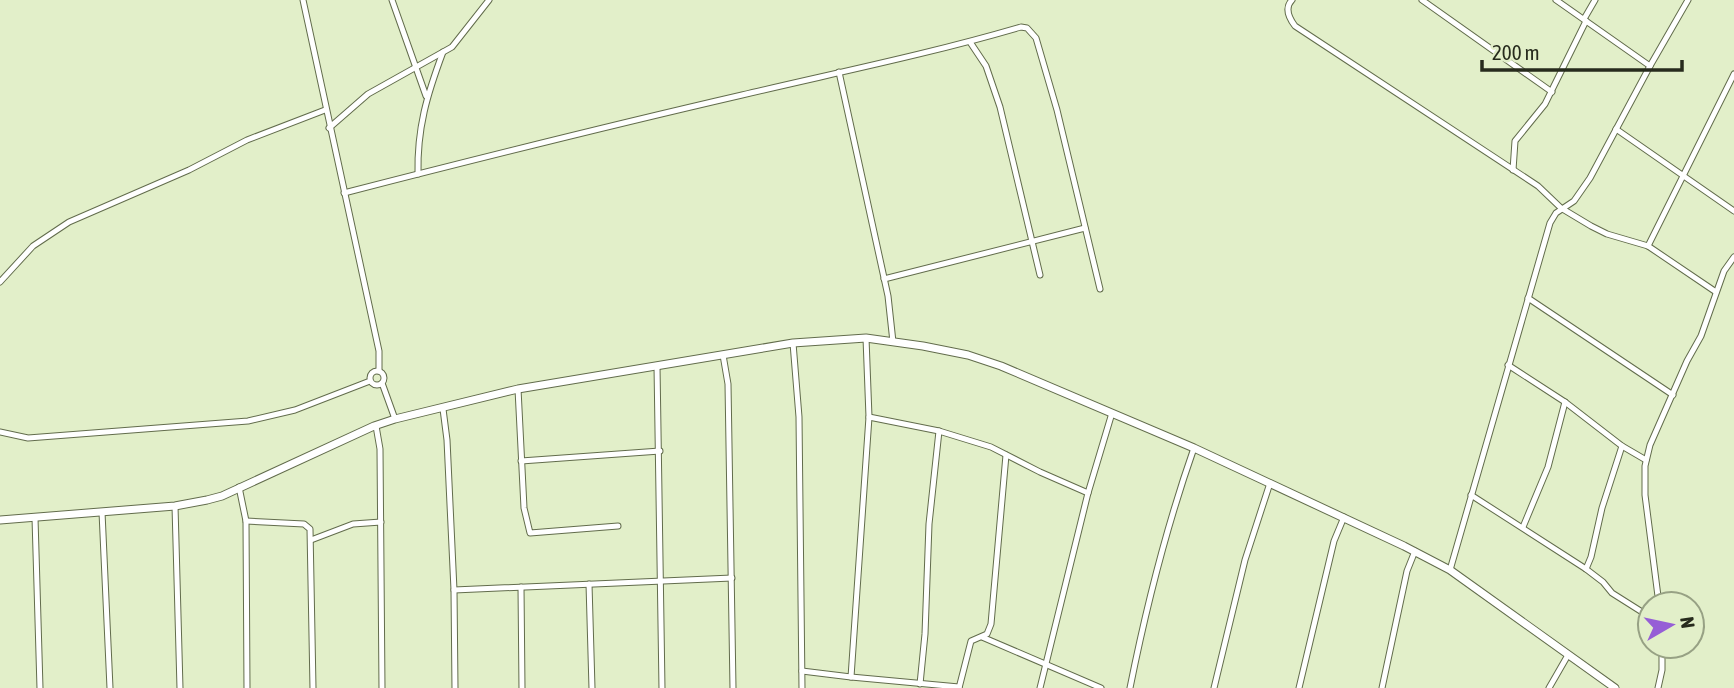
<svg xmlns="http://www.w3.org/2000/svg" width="1734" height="688" font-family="'Asap Condensed',sans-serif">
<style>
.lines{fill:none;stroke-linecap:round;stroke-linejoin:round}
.minor-casing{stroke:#626c4c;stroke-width:7}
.tertiary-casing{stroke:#626c4c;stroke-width:9}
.minor{stroke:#fff;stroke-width:5}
.tertiary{stroke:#fff;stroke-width:7}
</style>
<rect width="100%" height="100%" fill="#e2efc9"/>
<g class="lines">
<g class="minor-casing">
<g id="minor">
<polyline points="303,0 379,351 379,371"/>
<polyline points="392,0 426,96"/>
<path d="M1292 0C1284 8 1289 18 1295 26L1538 186 1561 208 1591 226 1607 234 1648 246 1716 292"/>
<polyline points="1422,0 1552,92"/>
<polyline points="1556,0 1650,66"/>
<polyline points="1584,19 1595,0"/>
<polyline points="970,42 986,66 1000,107 1040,275"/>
<polyline points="839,72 888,296 893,342"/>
<polyline points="329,128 368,94 452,47 489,0"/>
<polyline points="1616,129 1734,211"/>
<polyline points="1513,170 1515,141 1545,104 1586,21"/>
<path d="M418 174C417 128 427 95 443 52"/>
<path d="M344 193C476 159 608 126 742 95 835 73 929 54 1021 27L1027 28 1036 38 1057 110 1100 289"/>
<polyline points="1648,246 1734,74"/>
<polyline points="884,279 1085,228"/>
<polyline points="0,282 33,246 69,222 189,170 247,140 325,110"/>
<polyline points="1528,298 1673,395"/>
<polyline points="793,343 799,417 802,688"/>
<polyline points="723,355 728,384 733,688"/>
<polyline points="1508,365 1565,402 1622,446 1646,460"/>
<polyline points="657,366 662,688"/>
<circle cx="377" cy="378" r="7"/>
<polyline points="382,383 395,419"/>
<polyline points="518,389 524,508 530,533 618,526"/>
<polyline points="443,409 447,440 454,590 455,688"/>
<polyline points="869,417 939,431 991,447 1040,472 1088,493"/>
<polyline points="376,426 380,449 382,688"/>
<polyline points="0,432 28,438 248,421 295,410 370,381"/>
<polyline points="521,461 660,451"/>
<polyline points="239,487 246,521 247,688"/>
<polyline points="1471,495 1586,569 1603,582 1612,593 1650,617"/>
<polyline points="175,506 180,688"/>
<polyline points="102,512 110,688"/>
<polyline points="35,518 40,688"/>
<polyline points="246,521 304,524 310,529 313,688"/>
<polyline points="1523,527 1548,467 1565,402"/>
<polyline points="311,540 353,524 381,522"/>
<polyline points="1586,569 1591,557 1602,508 1622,446"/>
<polyline points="1450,570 1550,223 1556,213 1574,201 1590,178 1650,66 1688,0"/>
<polyline points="589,584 592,688"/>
<polyline points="521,587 522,688"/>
<polyline points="454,590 732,578"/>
<polyline points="1659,604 1645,495 1645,466 1650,445 1687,361 1701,336 1724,271 1734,257"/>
<polyline points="982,637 1101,688"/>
<polyline points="802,671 851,677 869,417 866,338"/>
<polyline points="851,677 959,687"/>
<polyline points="920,684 925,634 929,524 939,431"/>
<polyline points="959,688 971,641 987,634 991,624 1006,455"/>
<polyline points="1040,688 1088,493 1112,413"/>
<path d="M1130 688C1146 608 1167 525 1194 448"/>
<polyline points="1214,688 1245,560 1270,483"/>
<polyline points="1299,688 1334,541 1344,517"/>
<polyline points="1382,688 1407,571 1415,551"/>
<polyline points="1549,688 1568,655"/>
<polyline points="1658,688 1662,670 1662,646"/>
</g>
</g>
<g class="tertiary-casing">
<polyline id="tertiary" points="0,520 175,506 207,500 222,496 374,426 395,419 518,389 793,343 866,338 923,346 968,355 1001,366 1194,448 1404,546 1450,570 1615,688"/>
</g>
<use href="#minor" class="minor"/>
<use href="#tertiary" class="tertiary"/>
</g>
<g transform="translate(1671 625) rotate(81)"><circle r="33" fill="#e2efc9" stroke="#97a184" stroke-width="2"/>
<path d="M0-5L12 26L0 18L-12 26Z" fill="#965ed6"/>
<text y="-10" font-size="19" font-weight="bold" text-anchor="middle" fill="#272b1d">N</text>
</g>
<path d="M1482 60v10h200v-10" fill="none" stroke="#272b1d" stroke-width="3.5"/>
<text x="1492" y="60" font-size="21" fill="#272b1d" stroke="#e2efc9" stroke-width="5" paint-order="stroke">200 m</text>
</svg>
